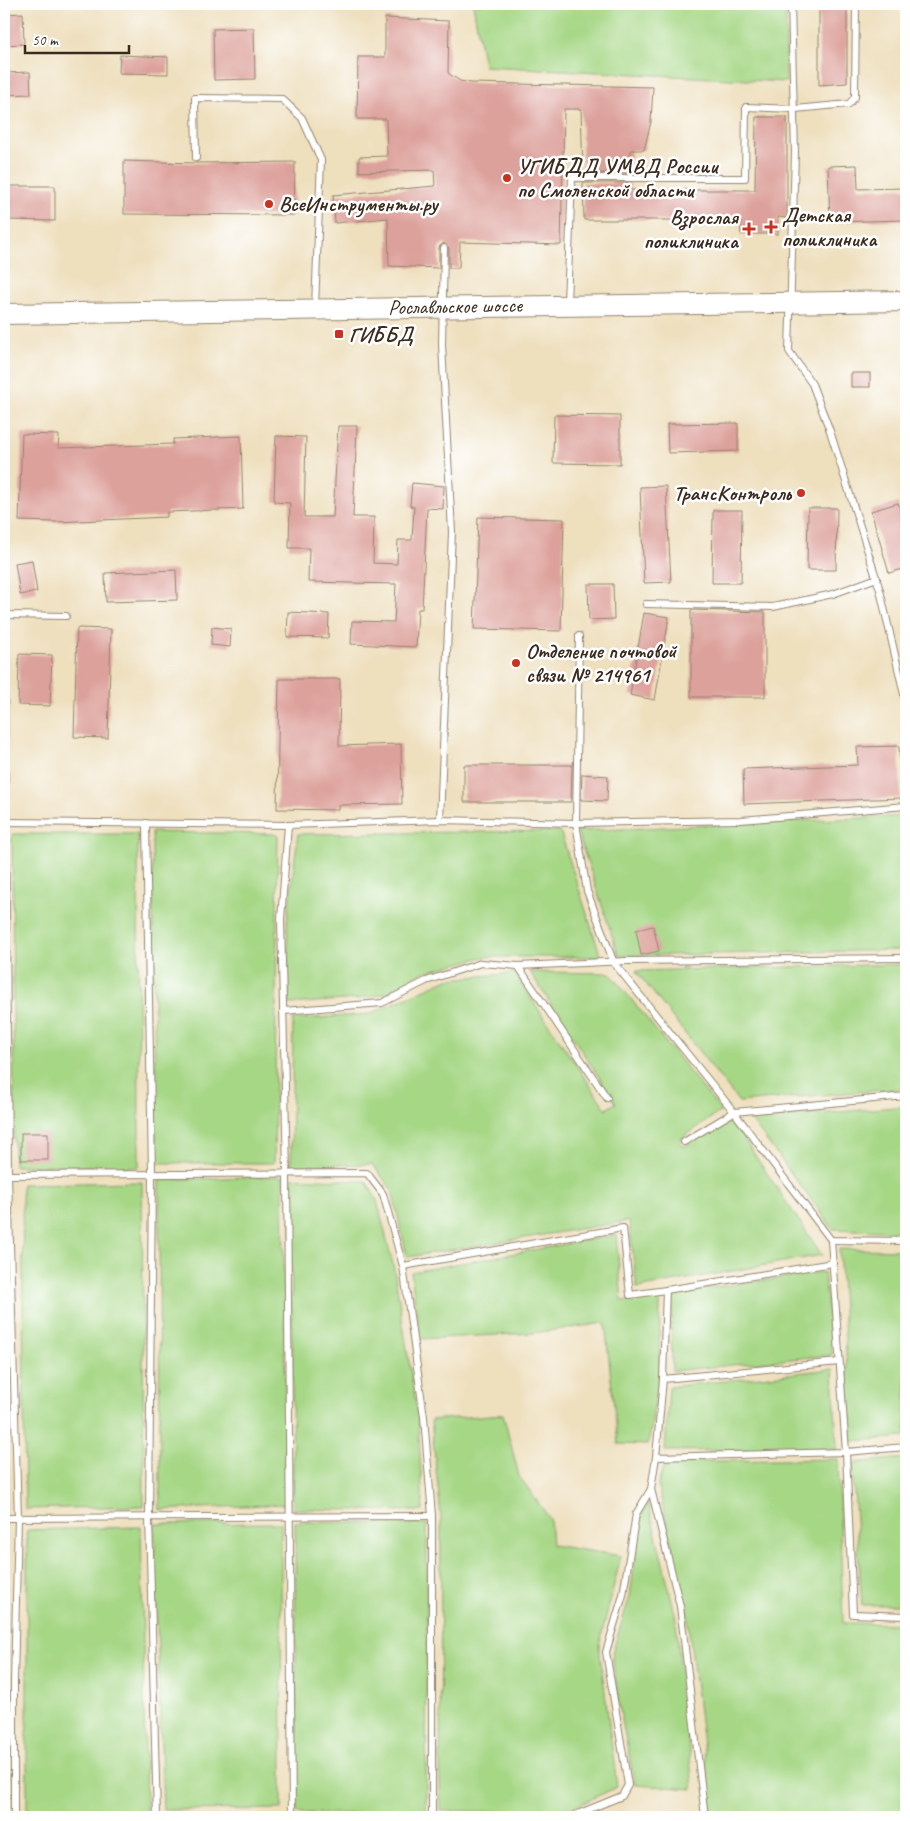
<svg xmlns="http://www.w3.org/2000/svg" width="910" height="1821" font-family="Caveat,sans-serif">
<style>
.green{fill:#a6d785;stroke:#708052}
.building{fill:#dda19b}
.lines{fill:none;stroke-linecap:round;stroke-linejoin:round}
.lane-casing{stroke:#94846e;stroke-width:8}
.primary-casing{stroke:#94846e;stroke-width:22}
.lane{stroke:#fff;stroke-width:6}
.primary{stroke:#fff;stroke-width:20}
.poi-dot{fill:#c8321e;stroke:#fff;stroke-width:2}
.labels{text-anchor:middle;stroke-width:5;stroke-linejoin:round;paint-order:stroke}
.poi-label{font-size:21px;font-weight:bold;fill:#3b2a1e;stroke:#fff;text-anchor:start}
.street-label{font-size:21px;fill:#3b2a1e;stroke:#fff}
</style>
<rect width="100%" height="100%" fill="#fff"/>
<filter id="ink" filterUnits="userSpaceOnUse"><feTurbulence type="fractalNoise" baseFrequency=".02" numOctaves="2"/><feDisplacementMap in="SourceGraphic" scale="10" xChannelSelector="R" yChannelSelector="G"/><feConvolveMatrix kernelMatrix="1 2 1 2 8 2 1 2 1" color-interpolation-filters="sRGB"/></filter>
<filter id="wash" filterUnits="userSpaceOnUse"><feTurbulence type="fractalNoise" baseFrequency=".0096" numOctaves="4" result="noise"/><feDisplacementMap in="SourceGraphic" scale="20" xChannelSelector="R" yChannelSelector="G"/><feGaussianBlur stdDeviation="1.12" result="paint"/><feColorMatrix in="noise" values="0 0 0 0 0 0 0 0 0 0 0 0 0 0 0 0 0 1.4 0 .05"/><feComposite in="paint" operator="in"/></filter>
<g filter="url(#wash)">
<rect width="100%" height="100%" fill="#eedfbd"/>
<g class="green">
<polygon points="473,4 786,4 786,82 484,66"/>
<polygon points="906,816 906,950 619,956 577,831"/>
<polygon points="560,831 601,957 483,957 421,973 385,994 357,999 289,1004 287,921 298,834"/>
<polygon points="152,832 278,834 274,1163 156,1163"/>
<polygon points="12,834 138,834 139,1167 14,1166"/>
<polygon points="906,964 906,1088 739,1102 636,971"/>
<polygon points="530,972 610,973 721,1111 679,1140 683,1147 731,1120 822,1255 637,1288 629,1221 407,1257 392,1190 372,1164 291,1166 293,1020 369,1014 448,979 514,973 606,1109 616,1103"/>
<polygon points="906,1106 906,1232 833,1229 751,1120"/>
<polygon points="283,1176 286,1504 160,1510 159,1180"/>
<polygon points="291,1178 366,1181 377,1200 394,1269 418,1418 423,1511 293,1509"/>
<polygon points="142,1182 144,1506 25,1509 22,1184"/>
<polygon points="616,1235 622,1301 660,1297 659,1379 648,1445 618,1444 605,1323 533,1333 420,1339 411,1272"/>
<polygon points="839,1249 906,1250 906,1437 852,1441"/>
<polygon points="824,1272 832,1355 672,1371 671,1293"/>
<polygon points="833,1369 837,1449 665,1451 669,1387"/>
<polygon points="503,1414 519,1476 550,1519 552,1545 621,1556 599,1646 617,1787 566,1811 440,1811 441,1516 431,1420"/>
<polygon points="906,1458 906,1605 862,1605 852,1463"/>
<polygon points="838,1459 843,1623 906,1624 906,1817 712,1817 686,1607 658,1485 665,1462"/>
<polygon points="648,1502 675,1613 693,1789 635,1785 618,1700 612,1653 630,1596 641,1517"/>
<polygon points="295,1522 427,1524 426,1814 297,1813"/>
<polygon points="281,1523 282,1809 163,1810 154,1524"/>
<polygon points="141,1527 146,1813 27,1814 27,1530"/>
<polygon points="4,1546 10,1813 4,1813"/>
</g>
<g id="blocks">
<g class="building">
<polygon points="819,4 847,4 847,83 819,85"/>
<polygon points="23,13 24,44 4,45 4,14"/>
<polygon points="385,18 449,21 448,73 460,81 471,83 653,87 651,122 644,150 631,150 630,173 583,173 581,109 564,109 561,245 460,242 459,268 449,268 449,248 444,243 439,247 439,268 389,266 388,218 335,223 333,195 435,186 434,170 359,172 359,157 387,156 386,119 357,119 358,57 385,57"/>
<polygon points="254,28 255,79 214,80 213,29"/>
<polygon points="120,55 168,57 168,74 119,73"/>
<polygon points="30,72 31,94 4,95 4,73"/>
<polygon points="756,117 787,117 787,218 778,217 778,234 741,234 741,220 584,220 583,183 630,183 630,190 755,190"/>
<polygon points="124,161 196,163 295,162 294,215 124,214"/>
<polygon points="857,165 858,189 906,188 906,220 830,222 828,166"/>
<polygon points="4,186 55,186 55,221 4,220"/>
<rect x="851" y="373" width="19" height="14"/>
<polygon points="554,415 620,416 620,464 553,463"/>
<polygon points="738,423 738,451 668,453 667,424"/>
<polygon points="338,426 357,426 353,517 374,517 373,563 397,564 398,540 412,540 414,507 410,506 412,483 444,486 443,509 427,508 422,609 418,609 416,647 351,644 352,621 394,622 396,584 308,582 309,548 289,548 290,503 274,502 276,436 306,437 304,517 333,517"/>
<polygon points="22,434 59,435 58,448 173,444 173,439 241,436 243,509 167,512 167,517 56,522 19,521"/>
<polygon points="666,486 671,582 644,583 640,487"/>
<polygon points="898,503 906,531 906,568 889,573 871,511"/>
<polygon points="808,508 837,508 836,570 807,570"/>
<polygon points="713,510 742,510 741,583 712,583"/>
<polygon points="478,517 564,519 561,631 474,629"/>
<polygon points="32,560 37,592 20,595 15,563"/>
<polygon points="176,570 177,600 106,602 105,573"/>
<polygon points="588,584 613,584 614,619 589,620"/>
<polygon points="691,610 765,612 765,697 691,697"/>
<polygon points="288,612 329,614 328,638 287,637"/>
<polygon points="644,613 669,617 655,700 630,695"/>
<polygon points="212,627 231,629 230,647 211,645"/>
<polygon points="77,628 111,629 108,738 74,737"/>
<polygon points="19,654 52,655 50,706 18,705"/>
<polygon points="279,679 340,679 339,746 401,744 402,804 338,805 338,810 277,809"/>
<polygon points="899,746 901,798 744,804 743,769 858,765 857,747"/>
<polygon points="464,765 572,765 571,802 464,802"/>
<polygon points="582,774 608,776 607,801 581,800"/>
<polygon points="653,926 659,951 641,955 636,930"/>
<rect x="21" y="1133" width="27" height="27"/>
</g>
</g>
</g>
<g filter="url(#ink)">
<use href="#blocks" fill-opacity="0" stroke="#94846e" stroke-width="1"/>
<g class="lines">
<g class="lane-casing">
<g id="lane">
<polyline points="791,4 795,153 789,351 812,384 830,431 880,590 906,703"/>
<polyline points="196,158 195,98 282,99 302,118 321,160 315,307"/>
<polyline points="567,303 572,178 745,178 746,107 795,109 849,104 855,97 856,4"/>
<polyline points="646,604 773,607 833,594 877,578"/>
<polyline points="4,615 66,616"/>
<polyline points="579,636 576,823 587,891 614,963 734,1112 831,1240 906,1241"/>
<polyline points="4,655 8,1175 18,1518 14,1681 14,1817"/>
<polyline points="440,820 452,532 442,345 444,248"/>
<polyline points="4,822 288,825 281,920 287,1172 292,1817"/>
<polyline points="146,823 152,1174 149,1518 157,1817"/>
<polyline points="288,825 440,820 576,823 741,820 906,806"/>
<polyline points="518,966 607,1098"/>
<polyline points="283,1011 382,1003 426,981 481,963 518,966 627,961 906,958"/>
<polyline points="684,1142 734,1112 906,1096"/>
<polyline points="5,1175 367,1173 383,1194 403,1266 424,1417 432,1516 432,1817"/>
<polyline points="831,1240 846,1452 853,1614 906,1616"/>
<polyline points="403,1266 623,1228 630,1295 666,1290"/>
<polyline points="663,1379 666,1290 833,1263"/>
<polyline points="656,1457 663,1379 839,1362"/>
<polyline points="4,1518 432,1516"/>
<polyline points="570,1817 622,1796 628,1785 606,1652 623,1595 636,1514 651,1489"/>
<polyline points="705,1817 680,1606 651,1489 656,1457 846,1452 906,1447"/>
</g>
</g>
<g class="primary-casing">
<polyline id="primary" points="4,314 906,301"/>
</g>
<use href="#lane" class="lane"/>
<use href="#primary" class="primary"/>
</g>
</g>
<g class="poi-dot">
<circle cx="507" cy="178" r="5"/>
<circle cx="269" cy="204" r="5"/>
<path d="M768.5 219.5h5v5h5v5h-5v5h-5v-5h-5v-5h5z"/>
<path d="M746.5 221.5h5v5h5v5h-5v5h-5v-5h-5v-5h5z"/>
<rect x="334" y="329" width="10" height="10" rx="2.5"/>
<circle cx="801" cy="493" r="5"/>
<circle cx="516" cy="663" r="5"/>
</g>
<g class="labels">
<g class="poi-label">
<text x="517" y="173">УГИБДД УМВД России<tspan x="517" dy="24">по Смоленской области</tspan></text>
<text x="279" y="211">ВсеИнструменты.ру</text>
<text x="782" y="222">Детская<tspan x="782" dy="24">поликлиника</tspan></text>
<text x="738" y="224" text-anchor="end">Взрослая<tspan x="738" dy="24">поликлиника</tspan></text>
<text x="349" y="341">ГИББД</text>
<text x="791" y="500" text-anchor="end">ТрансКонтроль</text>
<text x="526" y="658">Отделение почтовой<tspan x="526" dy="24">связи № 214961</tspan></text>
</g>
<g class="street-label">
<text transform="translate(455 306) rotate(-1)" y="7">Рославльское шоссе</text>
</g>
</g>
<rect width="910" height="1821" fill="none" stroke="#fff" stroke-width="20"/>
<path d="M25 45v8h104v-8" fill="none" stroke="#3b2a1e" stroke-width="2.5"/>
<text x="32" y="45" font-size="15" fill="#3b2a1e" stroke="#ffffff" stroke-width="4" paint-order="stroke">50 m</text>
</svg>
